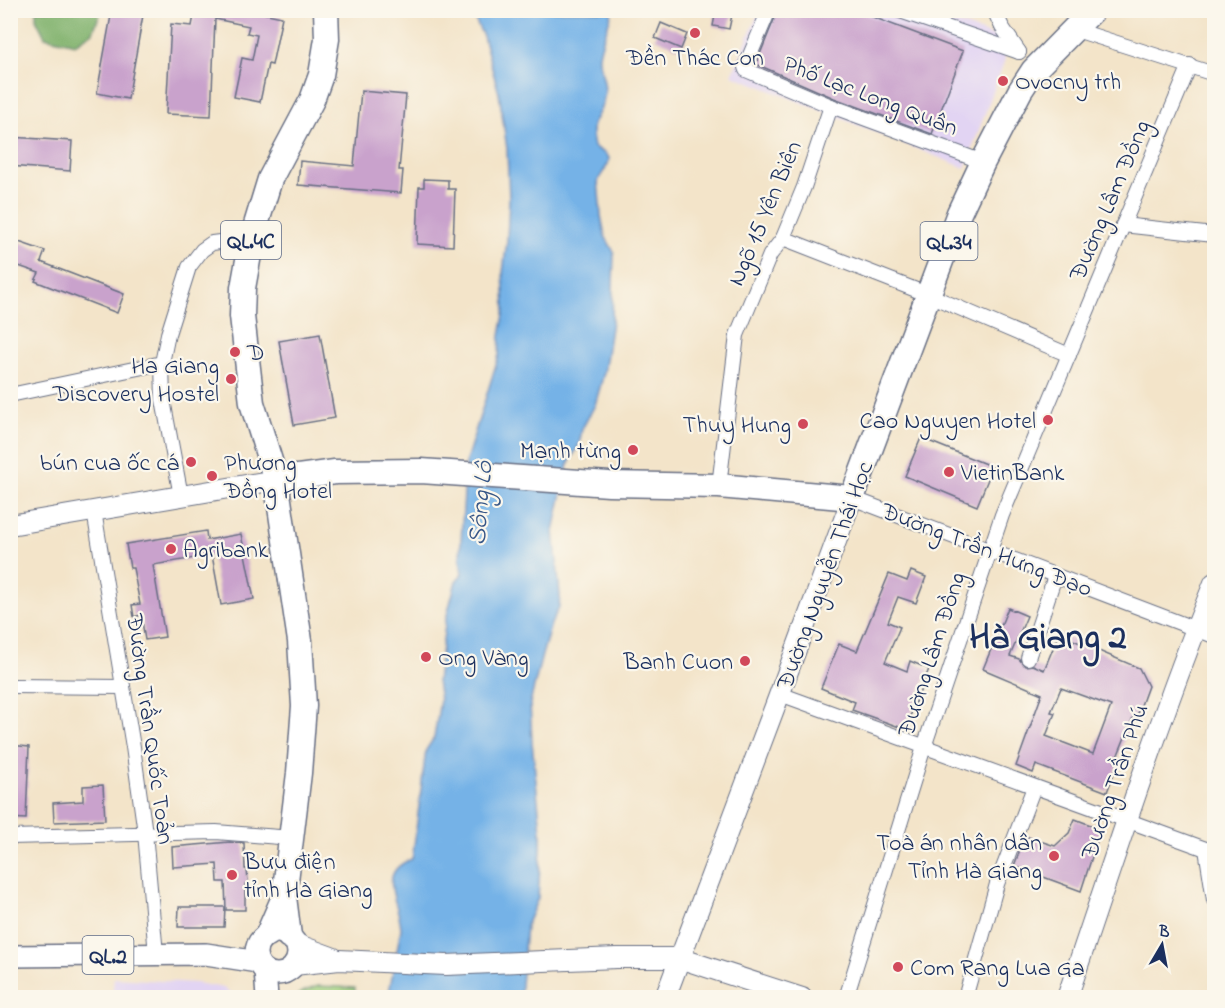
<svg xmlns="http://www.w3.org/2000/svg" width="1225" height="1008" font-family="'Indie Flower',sans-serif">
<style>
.built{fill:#e2d4f3}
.green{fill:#a3d17f;stroke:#5f806e;stroke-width:1.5}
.forest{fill:#82b36e;stroke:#4e7166;stroke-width:1.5}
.water{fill:#74b2e7;stroke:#4870a2;stroke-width:1.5}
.building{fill:#c9a2cc;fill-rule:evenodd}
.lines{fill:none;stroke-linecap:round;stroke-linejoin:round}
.street-casing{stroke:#676e83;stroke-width:16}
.secondary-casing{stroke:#676e83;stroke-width:22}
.primary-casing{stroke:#676e83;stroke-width:24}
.highway-casing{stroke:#676e83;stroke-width:27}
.street{stroke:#fff;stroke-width:14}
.secondary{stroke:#fff;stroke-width:20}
.primary{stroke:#fff;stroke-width:21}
.highway{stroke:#fff;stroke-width:24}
.poi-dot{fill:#d1495b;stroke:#fbf7ec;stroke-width:2}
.labels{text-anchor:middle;stroke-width:4.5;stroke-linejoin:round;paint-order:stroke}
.shield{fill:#fbf7ec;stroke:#5e6b89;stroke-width:1.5}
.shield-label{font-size:22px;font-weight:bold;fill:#1b2f5e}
.poi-label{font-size:24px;fill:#1b2f5e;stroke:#fbf7ec;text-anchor:start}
.street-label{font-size:24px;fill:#1b2f5e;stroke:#fbf7ec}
.water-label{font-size:26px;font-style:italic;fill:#365687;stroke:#fbf7ec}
.town-label{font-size:36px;font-weight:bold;fill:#1b2f5e;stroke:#fbf7ec}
</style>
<rect width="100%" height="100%" fill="#fbf7ec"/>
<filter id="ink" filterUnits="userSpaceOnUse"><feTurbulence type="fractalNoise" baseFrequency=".0167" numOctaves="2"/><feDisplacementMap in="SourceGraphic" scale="12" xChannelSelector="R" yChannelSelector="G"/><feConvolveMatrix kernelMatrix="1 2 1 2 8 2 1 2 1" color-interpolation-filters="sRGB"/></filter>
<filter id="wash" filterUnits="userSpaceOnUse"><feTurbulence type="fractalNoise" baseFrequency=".008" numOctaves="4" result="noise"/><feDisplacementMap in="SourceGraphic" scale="24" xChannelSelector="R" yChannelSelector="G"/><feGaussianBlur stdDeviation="1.35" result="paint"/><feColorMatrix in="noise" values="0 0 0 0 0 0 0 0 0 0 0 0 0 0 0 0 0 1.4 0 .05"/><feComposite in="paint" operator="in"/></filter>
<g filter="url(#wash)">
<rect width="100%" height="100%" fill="#f3e4c9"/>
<g class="built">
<polygon points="759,11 924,11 1004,40 1005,59 965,168 732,75"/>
<polygon points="114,978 196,983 224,988 238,997 112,997"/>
</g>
<polygon class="green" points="318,986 355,988 354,997 296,997 300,993"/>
<polygon class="forest" points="36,11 36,10 101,11 93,32 75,44 45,37 36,19"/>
<path class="water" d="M471 11H612C610 23 597 51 599 60 601 75 608 86 603 102 596 125 588 119 594 147L606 154 609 158 608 164 598 181 601 216 605 236 614 252 612 321 604 373 595 405 582 429 579 445 568 464 554 531 560 596 559 607 551 624 542 655 530 703 532 742 541 831V849L538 898 526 926 520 997 388 998 401 929C400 901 374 873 412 859L413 854 426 750 434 738 440 700 437 681 446 619 456 581 462 574 460 558 466 461 499 355 500 336 505 309 503 273 507 240 509 199 507 149 499 93 483 36Z"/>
<g id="blocks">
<g class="building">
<polygon points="112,10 143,15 128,99 97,93"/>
<polygon points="195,10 248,10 282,17 272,65 268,64 260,102 234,97 242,58 252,60 257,35 247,33 249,26 215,19 211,116 166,114 171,24 192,26"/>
<polygon points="716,10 733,10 729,29 713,26"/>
<polygon points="778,10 854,10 963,51 932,134 834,98 756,64"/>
<polygon points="661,23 687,34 681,49 655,38"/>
<polygon points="361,91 406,95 399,170 403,170 401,193 298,185 300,161 354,166"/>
<polygon points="10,137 72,141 70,171 10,166"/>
<polygon points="424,179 448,180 448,189 455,189 453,246 417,244 419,187 424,187"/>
<polygon points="10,239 45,251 41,262 124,294 117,313 35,281 39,273 10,263"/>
<polygon points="320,334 335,418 294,425 279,341"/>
<polygon points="921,438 993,467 977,506 905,476"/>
<polygon points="206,531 207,540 241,534 254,599 221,605 212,555 153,565 165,637 145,640 141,615 134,617 132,605 140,604 133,568 130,568 126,544"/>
<polygon points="911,571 926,577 916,603 898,597 888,622 900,627 885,662 907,671 910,661 929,669 905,729 852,710 855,702 821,688 839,644 857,651 889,574 907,581"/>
<path d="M1008 608 1027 616 1010 656 1019 659 1025 666 1033 665 1044 670 1059 634 1139 668 1148 686 1137 716 1134 715 1115 762 1118 763 1107 792 1036 765 1033 773 1016 766 1042 694 983 669ZM1061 688 1111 706 1093 754 1046 736 1055 713 1051 712Z"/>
<polygon points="10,745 29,747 26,819 10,818"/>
<polygon points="103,785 105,820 54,822 53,803 83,801 83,786"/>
<polygon points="1075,819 1101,829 1081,891 1014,866 1025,836 1055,846 1069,833"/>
<polygon points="230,842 244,843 245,869 247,869 248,883 245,884 245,910 226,910 225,882 218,882 217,864 173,867 172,847"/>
<polygon points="179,907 225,907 224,927 178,927"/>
</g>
</g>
</g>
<g filter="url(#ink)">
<use href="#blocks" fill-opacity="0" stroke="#676e83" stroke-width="1.5"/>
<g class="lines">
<g class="street-casing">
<g id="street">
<polyline points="769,10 745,67 746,70 831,106 983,162"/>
<polyline points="897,10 1019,52"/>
<polyline points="994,10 1002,27 1019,52"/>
<polyline points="1073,29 1214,74"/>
<polyline points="1123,225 1214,235"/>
<polyline points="783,238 929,295 1069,355"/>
<polyline points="10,395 162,363"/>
<polyline points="719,486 737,335 770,255 783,238 804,187 831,106"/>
<polyline points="181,496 163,400 162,363 168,334 189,267 202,250 212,243 252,238"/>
<polyline points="852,498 1214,636"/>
<polyline points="94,511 133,747 145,833 156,954"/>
<polyline points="1028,658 1055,576"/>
<polyline points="10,686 123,687"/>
<polyline points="780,694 1214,852"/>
<polyline points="10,837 216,832 292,838"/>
<polyline points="1206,849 1214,900"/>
<polyline points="846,998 924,747 1002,515 1190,65"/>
<polyline points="965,998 997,884 1034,787"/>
</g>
</g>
<g class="secondary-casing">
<g id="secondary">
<polyline points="10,525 276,480"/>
<polyline points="296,944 334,958"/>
<polyline points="294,965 339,960 446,965 617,958 679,958 802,998"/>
<polyline points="665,998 777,701 852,498"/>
<path d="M1067 998C1114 859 1159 719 1214 583"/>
</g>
</g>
<g class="primary-casing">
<g id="primary">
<circle cx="277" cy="953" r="21"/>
<polyline points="10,956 206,954 258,962"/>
<polyline points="265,970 267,998"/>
</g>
</g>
<g class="highway-casing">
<g id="highway">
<polyline points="276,480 335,472 421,471 609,484 719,486 852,498 959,213 983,162 1020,91 1033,71 1093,10"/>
<polyline points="268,934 284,897"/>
<polyline points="289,936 284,897 299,773 304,706 300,641 276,480 252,403 242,316 243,288 252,238 270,179 312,100 321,75 327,39 326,10"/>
</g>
</g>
<use href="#street" class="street"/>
<use href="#secondary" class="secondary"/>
<use href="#primary" class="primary"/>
<use href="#highway" class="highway"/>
</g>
</g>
<g class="poi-dot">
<circle cx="695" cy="33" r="6"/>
<circle cx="1003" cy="81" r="6"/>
<circle cx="235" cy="352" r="6"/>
<circle cx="231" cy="379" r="6"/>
<circle cx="1048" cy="420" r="6"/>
<circle cx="803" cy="424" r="6"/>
<circle cx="633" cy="450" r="6"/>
<circle cx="191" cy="462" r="6"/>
<circle cx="949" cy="472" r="6"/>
<circle cx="212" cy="476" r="6"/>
<circle cx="171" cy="549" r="6"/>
<circle cx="426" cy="657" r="6"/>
<circle cx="745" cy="661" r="6"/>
<circle cx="1054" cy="856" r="6"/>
<circle cx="232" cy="875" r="6"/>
<circle cx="898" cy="967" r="6"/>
</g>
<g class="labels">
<g class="shield">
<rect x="221" y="221" width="60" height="38" rx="4.5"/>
<rect x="920.5" y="222" width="57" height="38" rx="4.5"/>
<rect x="82.5" y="936" width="51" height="38" rx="4.5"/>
</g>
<g class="shield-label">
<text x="251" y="248">QL.4C</text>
<text x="949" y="249">QL.34</text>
<text x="108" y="963">QL.2</text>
</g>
<g class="poi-label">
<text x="695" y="65" text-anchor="middle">Đền Thác Con</text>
<text x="1015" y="89">Ovocny trh</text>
<text x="247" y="360">D</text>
<text x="219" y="373" text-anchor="end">Ha Giang<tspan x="219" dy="28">Discovery Hostel</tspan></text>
<text x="1036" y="428" text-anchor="end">Cao Nguyen Hotel</text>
<text x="791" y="432" text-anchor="end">Thuy Hung</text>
<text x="621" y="458" text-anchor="end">Mạnh từng</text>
<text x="179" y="470" text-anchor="end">bún cua ốc cá</text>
<text x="224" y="470">Phương<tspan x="224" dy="28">Đồng Hotel</tspan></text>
<text x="961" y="480">VietinBank</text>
<text x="183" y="557">Agribank</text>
<text x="438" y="665">Ong Vàng</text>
<text x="733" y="669" text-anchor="end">Banh Cuon</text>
<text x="1042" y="850" text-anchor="end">Toà án nhân dân<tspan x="1042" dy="28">Tỉnh Hà Giang</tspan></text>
<text x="244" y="869">Bưu điện<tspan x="244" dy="28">tỉnh Hà Giang</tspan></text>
<text x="910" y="975">Com Rang Lua Ga</text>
</g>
<g class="street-label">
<text transform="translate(871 95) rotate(21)" y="8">Phố Lạc Long Quân</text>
<text transform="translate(1109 200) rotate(-67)" y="8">Đường Lâm Đồng</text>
<text transform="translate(764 213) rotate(-67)" y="8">Ngõ 15 Yên Biên</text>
<text transform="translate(987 549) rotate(21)" y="8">Đường Trần Hưng Đạo</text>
<text transform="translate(824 575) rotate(-70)" y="8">Đường Nguyễn Thái Học</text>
<text transform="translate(931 654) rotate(-72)" y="8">Đường Lâm Đồng</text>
<text transform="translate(151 729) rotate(82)" y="8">Đường Trần Quốc Toản</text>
<text transform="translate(1114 781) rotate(-71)" y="8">Đường Trần Phú</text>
</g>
<g class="water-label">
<text transform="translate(479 503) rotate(-85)" y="9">Sông Lô</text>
</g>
<g class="town-label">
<text x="1048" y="648">Hà Giang 2</text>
</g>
</g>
<rect width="1225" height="1008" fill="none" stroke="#fbf7ec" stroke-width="36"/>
<g transform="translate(1162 945) rotate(10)" stroke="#fbf7ec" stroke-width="4.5" paint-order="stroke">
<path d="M0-4.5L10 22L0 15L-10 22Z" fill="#1b2f5e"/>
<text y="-9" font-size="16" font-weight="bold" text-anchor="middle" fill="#1b2f5e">B</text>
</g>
</svg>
